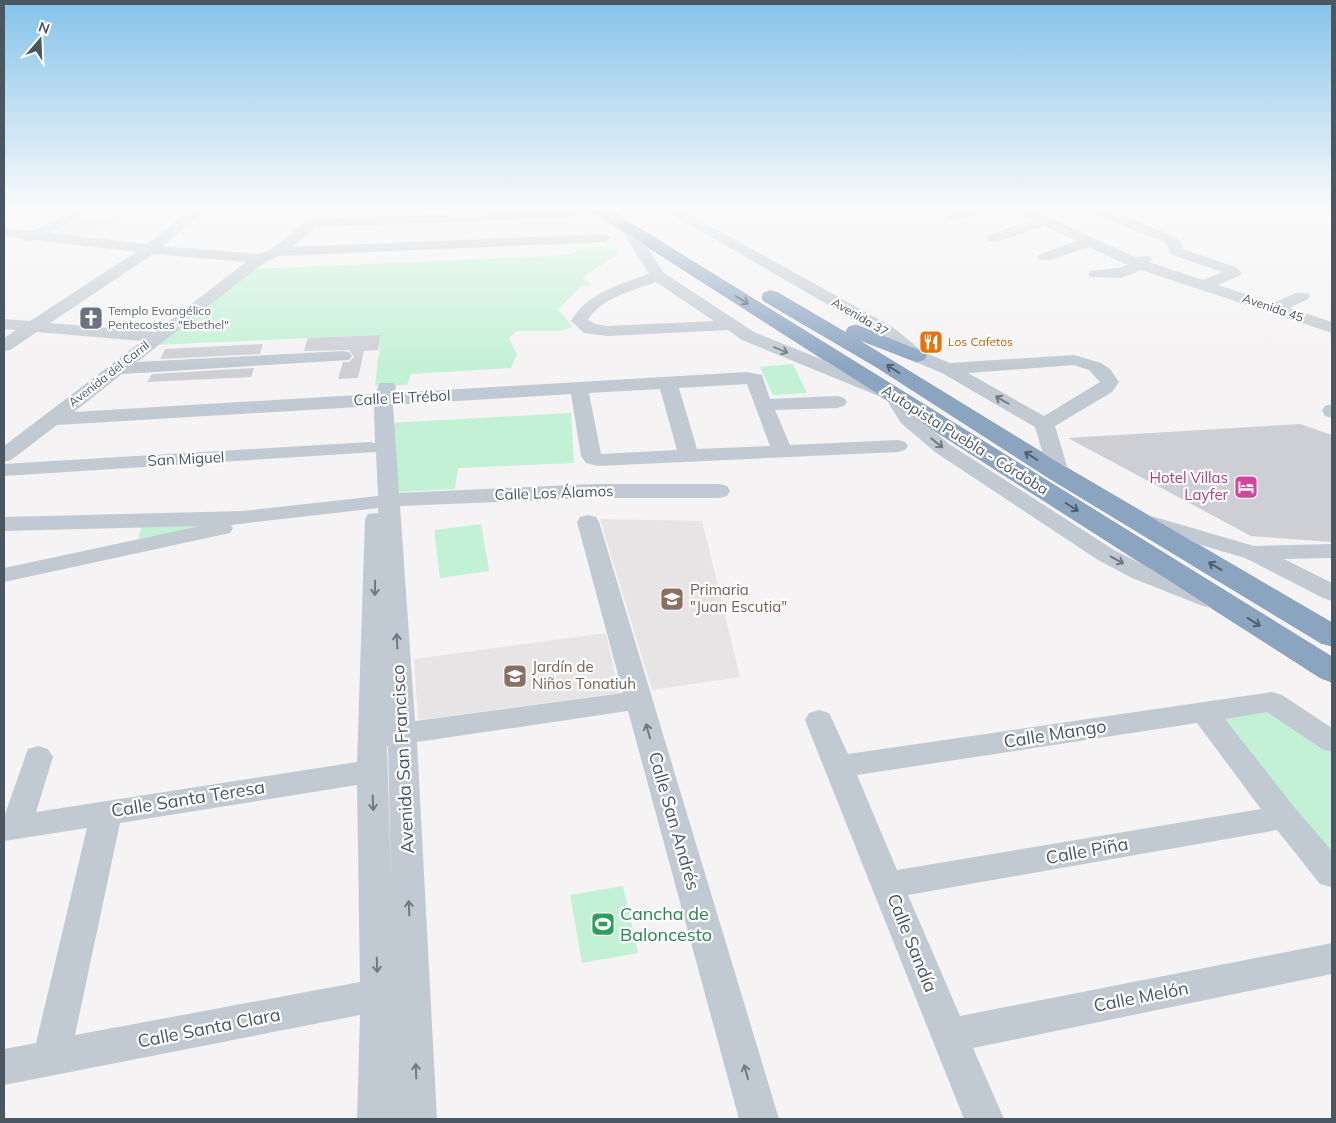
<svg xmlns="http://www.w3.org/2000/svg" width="1336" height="1123" font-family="Mulish,sans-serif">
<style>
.education{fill:#e6e4e5}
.green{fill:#c3f1d5}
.building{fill:#cdcfd5}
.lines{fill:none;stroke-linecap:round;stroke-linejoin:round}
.highway-casing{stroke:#7690ad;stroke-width:1}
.minor{fill:#c1cad2;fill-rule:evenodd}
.highway{fill:#8ba5c1;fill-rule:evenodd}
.oneway{stroke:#505e6b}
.oneway2{stroke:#6e7983}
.labels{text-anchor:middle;stroke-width:4.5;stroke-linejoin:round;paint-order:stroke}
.far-street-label{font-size:12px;fill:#4a5661;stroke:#fff}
.far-worship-label{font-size:12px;fill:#5b616d;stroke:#fff;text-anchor:start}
.far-food-label{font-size:12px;fill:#c56008;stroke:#fff;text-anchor:start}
.street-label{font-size:15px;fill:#4a5661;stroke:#fff}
.hotel-label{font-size:15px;fill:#b23c85;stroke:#fff;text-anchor:end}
.education-label{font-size:15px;fill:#785e54;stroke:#fff;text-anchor:start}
.near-street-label{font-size:18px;fill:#4a5661;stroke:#fff}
.near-leisure-label{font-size:18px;fill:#27864d;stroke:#fff;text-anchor:start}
</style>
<rect width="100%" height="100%" fill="#f5f3f3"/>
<g class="education">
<polygon points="93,209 139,209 81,240 46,236"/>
<polygon points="600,519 702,521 740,677 652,690"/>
<polygon points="606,633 619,693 418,720 414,659"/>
</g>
<g class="green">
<path d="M600 247 620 249C611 264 592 266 582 280L590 282 589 286 581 287 558 309 573 327 559 331H516L509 338 517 354 511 368 411 374 407 385 375 386 381 335 154 345 253 269 570 255 581 248Z"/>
<polygon points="793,364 807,393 773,395 760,367"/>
<polygon points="571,413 574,463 458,468 455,489 399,492 390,423"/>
<polygon points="221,523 138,539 142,524"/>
<polygon points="481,524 489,571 440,578 434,530"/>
<polygon points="1269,710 1332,753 1332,858 1219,718"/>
<polygon points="623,886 638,953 582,963 570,895"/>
</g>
<g class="building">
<polygon points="381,335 378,350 364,351 358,378 338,379 343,362 349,362 354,357 349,350 304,351 308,338"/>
<polygon points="263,344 260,354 160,359 165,349"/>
<polygon points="254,368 251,377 147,382 152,374"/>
<polygon points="1300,424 1332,435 1332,542 1251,536 1068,438"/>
</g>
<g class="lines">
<g class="highway-casing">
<g id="highway">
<polygon points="589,209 608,209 1332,657 1332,682 1321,678"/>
<polygon points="771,291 778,293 848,334 846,331 849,327 856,325 924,352 927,356 924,360 917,362 855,338 1067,468 1332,623 1332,646 1321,643 1049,478 875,366 764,301 762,297 764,293"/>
</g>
</g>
<g class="minor">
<path d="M76 209H93L50 233 147 244 192 209H207L163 246 258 254 272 249 308 220 313 219 570 209 578 213 571 217 317 227 292 247 604 234 611 238 604 242 279 256 265 262 137 362 343 351 349 352 352 356 349 360 122 374 74 412 375 394 380 383H394L396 387 394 393 747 372 762 375 770 399 837 396 844 398 847 402 844 406 837 408 775 410 790 445 898 440 905 442 908 446 905 450 898 452 598 466 586 463 581 456 571 394 393 405 399 493 592 484H719L727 486 730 491 727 496 719 498H592L400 506 415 721 623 693 577 522 580 517 588 515 596 517 599 522 779 1119H739L628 711 417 742 437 1119H397V1097V1119H357L360 1015 4 1085V1049L36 1043 87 828 4 841V817L28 749 38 746 48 749 53 757 36 812 357 762 365 519 368 514 378 513V508L231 525 233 528 230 533 4 582V568L200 526 4 531V517L243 511 378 496 376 452 4 476V464L369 442 375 443 374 406 57 425 11 460 4 462V446L142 341 37 332 10 350 4 351V338L16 330 4 329V319L30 321 136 252 36 240 31 241 4 236V228L32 231ZM153 254 246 262 155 332 50 323ZM747 384 770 446 697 449 679 388ZM660 389 677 450 601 454 589 393ZM387 746H388L391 879ZM357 785 360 982 75 1035 120 823Z"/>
<path d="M663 209H680L894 328 923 352 950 363 1074 355 1101 363 1110 369 1119 382 1112 392 1055 426 1069 473 1066 478 1058 479 1050 478 1035 427 942 373 911 360 882 336ZM1074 365 1089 370 1100 382 1044 416 968 373Z"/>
<polygon points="965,209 986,209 984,212 953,221 946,217 948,214"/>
<polygon points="1012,209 1030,209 1135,257 1149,256 1152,259 1149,262 1203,280 1222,272 1170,254 1168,246 1163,242 1091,212 1089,209 1108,209 1173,236 1181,241 1183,249 1235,267 1242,273 1239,276 1218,285 1273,303 1296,293 1308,293 1310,296 1308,299 1289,308 1332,322 1332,333 1141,270 1121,278 1090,277 1088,274 1090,271 1118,268 1127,265 1089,247 1050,260 1040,260 1037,257 1040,254 1077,241 1044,226 999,241 989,241 987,238 989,235 1032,220"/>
<path d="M627 224 632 225 664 273 754 332 900 391 915 415 949 444 1114 550 1150 568 1221 594 1224 600 1221 606 1212 608 1203 606 1132 578 1098 560 935 452 901 423 886 399 742 340 728 330 607 336 584 333 571 321C587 293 620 284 649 274L620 228ZM656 282 714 321 607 326 595 324 588 320C600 298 635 290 656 282Z"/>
<polygon points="1332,404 1332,418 1325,416 1322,410 1325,406"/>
<polygon points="1141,513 1254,546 1332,544 1332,558 1284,559 1332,583 1332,601 1323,598 1245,558 1133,525 1130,520 1133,515"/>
<path d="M1272 692 1282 695 1332 728V752L1322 749 1267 712 1225 719 1295 808 1332 851V887L1320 884 1277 830 908 895 960 1016 1332 943V974L973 1048 1004 1119H964L805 720 809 713 819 710 829 713 848 754ZM1197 723 1261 809 897 870 857 775Z"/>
</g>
<use href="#highway" class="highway"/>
</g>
<defs><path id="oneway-shaft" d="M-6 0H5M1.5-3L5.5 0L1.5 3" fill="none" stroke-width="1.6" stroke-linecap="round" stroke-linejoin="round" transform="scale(1.25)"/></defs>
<g class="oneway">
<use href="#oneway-shaft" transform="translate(742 300) rotate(32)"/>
<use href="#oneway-shaft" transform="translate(893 369) rotate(-148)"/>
<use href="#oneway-shaft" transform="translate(1031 456) rotate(-148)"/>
<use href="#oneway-shaft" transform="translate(1072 507) rotate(32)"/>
<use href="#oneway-shaft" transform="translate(1215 566) rotate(-149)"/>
<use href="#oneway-shaft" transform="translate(1254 622) rotate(32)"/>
</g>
<g class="oneway2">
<use href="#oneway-shaft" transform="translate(781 350) rotate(22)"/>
<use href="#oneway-shaft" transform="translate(1002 400) rotate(-150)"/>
<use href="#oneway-shaft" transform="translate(937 443) rotate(39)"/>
<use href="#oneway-shaft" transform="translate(1117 560) rotate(28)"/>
<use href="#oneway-shaft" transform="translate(375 588) rotate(91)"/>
<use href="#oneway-shaft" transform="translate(397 641) rotate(-93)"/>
<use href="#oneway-shaft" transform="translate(648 731) rotate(-106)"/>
<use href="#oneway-shaft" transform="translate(373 803) rotate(88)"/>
<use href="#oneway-shaft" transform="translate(409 908) rotate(-93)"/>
<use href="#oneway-shaft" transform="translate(377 965) rotate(88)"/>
<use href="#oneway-shaft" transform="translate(416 1071) rotate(-92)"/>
<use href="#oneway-shaft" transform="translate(746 1072) rotate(-106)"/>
</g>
<linearGradient id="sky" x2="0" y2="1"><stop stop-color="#85c3ea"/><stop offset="0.57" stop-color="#fafafa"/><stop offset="1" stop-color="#fafafa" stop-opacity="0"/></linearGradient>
<rect width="1336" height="366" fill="url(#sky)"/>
<defs>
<g id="church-square" transform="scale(1.25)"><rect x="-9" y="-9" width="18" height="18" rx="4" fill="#6b7280" stroke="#fff"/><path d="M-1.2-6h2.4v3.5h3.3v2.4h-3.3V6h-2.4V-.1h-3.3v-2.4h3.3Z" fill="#fff"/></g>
<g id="restaurant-square" transform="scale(1.25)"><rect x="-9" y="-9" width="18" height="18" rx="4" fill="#e8710a" stroke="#fff"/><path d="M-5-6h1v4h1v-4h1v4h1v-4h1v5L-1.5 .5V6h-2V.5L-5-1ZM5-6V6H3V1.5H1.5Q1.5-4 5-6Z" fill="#fff"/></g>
<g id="hotel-square" transform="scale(1.25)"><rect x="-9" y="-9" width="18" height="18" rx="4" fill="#d1479c" stroke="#fff"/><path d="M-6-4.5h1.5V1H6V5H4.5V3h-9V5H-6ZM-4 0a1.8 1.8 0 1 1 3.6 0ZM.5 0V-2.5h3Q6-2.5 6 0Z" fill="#fff"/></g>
<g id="school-square" transform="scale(1.25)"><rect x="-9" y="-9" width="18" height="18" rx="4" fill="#8d6e63" stroke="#fff"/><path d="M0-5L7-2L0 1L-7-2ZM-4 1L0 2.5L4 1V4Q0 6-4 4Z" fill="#fff"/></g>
<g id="stadium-square" transform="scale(1.25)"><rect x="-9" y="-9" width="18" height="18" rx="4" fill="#2e9e5b" stroke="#fff"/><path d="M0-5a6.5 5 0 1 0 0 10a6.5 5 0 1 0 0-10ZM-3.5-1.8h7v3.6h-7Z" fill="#fff"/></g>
</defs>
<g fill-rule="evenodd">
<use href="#church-square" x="91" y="318"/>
<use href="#restaurant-square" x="931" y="342"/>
<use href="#hotel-square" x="1246" y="487"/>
<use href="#school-square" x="672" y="599"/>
<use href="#school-square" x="515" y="676"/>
<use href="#stadium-square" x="603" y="924"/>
</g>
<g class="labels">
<g class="far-street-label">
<text transform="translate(1273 308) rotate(19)" y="4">Avenida 45</text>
<text transform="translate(860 317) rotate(30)" y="4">Avenida 37</text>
<text transform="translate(109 374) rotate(-38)" y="4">Avenida del Carril</text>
</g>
<g class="far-worship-label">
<text x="108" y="315">Templo Evangélico<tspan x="108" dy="14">Pentecostes "Ebethel"</tspan></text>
</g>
<g class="far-food-label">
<text x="948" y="346">Los Cafetos</text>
</g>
<g class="street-label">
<text transform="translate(402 398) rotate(-3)" y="5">Calle El Trébol</text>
<text transform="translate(965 440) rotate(32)" y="5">Autopista Puebla - Córdoba</text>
<text transform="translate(186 459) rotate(-3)" y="5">San Miguel</text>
<text transform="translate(554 493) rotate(-2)" y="5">Calle Los Álamos</text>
</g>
<g class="hotel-label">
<text x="1228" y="483">Hotel Villas<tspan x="1228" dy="17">Layfer</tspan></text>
</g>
<g class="education-label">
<text x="690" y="595">Primaria<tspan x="690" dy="17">"Juan Escutia"</tspan></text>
<text x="532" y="672">Jardín de<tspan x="532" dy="17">Niños Tonatiuh</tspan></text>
</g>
<g class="near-street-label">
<text transform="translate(1055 734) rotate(-9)" y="6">Calle Mango</text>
<text transform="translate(403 759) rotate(-93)" y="6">Avenida San Francisco</text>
<text transform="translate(188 799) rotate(-9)" y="6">Calle Santa Teresa</text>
<text transform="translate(674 821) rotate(74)" y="6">Calle San Andrés</text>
<text transform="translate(1087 851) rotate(-10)" y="6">Calle Piña</text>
<text transform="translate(912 943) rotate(68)" y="6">Calle Sandía</text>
<text transform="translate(1141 997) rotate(-11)" y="6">Calle Melón</text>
<text transform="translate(209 1028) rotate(-11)" y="6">Calle Santa Clara</text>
</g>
<g class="near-leisure-label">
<text x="620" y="920">Cancha de<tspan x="620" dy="21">Baloncesto</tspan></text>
</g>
</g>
<rect width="1336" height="1123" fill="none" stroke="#4a5661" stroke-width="10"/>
<g transform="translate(40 40) rotate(19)" stroke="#ffffff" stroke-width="4" paint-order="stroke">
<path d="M0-4L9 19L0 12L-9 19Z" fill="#4a5661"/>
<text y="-8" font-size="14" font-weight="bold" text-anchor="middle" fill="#4a5661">N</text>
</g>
</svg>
